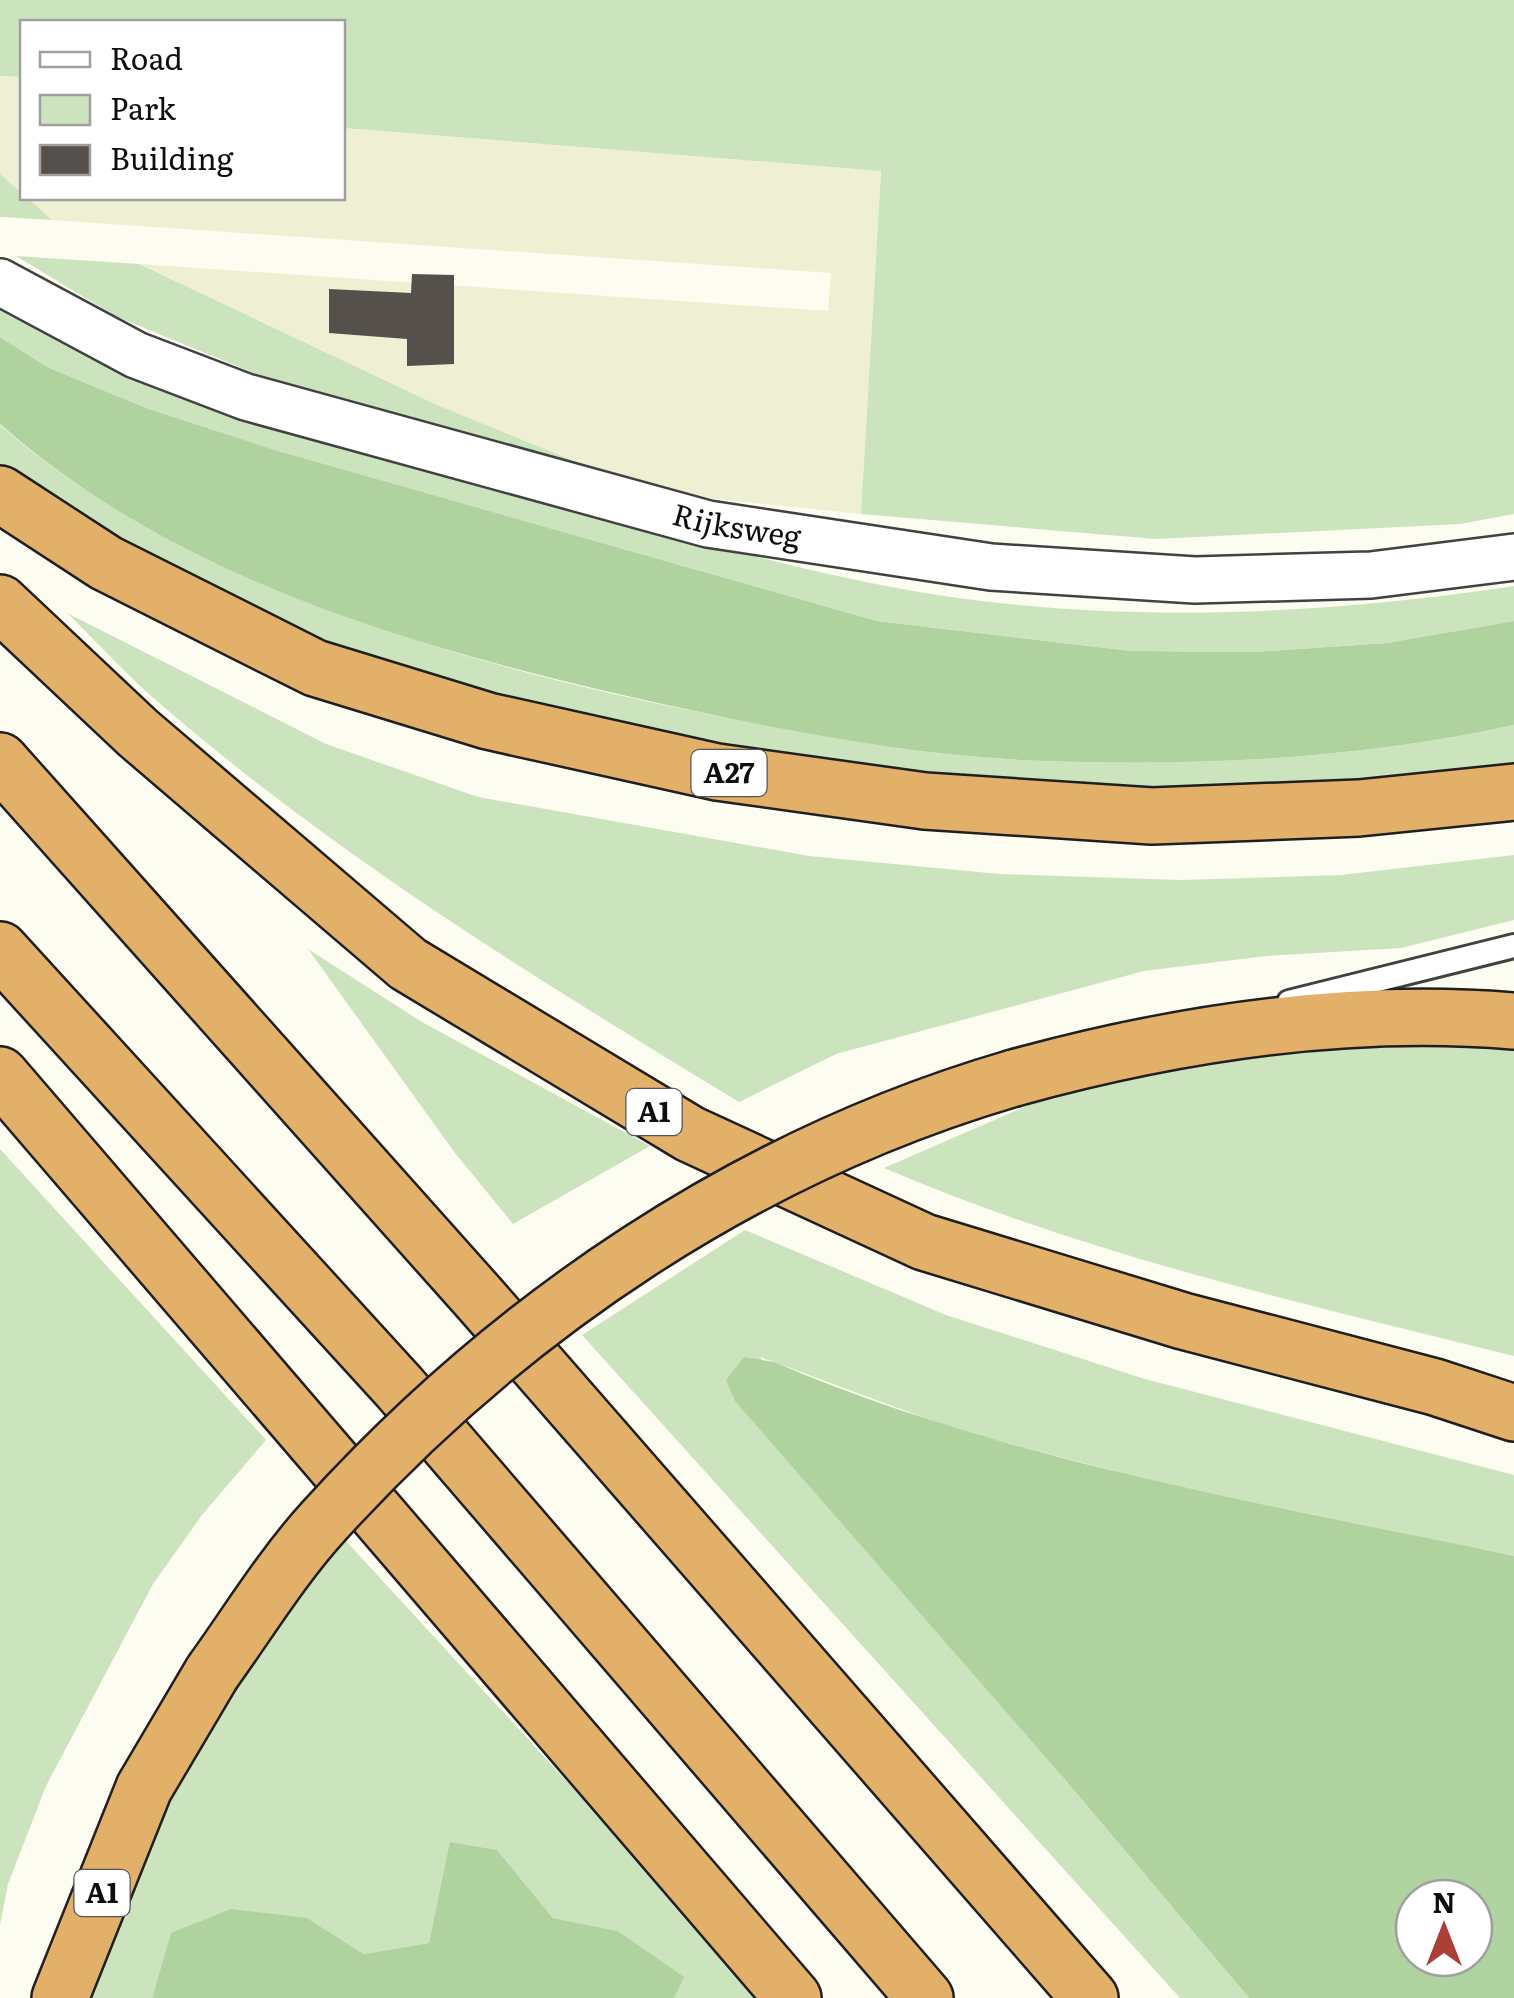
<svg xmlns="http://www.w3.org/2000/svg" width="1514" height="1998" font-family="Literata,serif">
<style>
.farmland{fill:#eff0d3}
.green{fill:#cce4be}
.forest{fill:#b0d29f;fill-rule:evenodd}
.building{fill:#55504b}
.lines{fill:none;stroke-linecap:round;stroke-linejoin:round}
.lane-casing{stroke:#414141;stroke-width:28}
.street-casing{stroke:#414141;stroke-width:50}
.highway-casing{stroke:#1f1f1f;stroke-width:60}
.lane{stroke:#fff;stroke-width:22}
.street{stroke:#fff;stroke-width:45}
.highway{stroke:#e2b069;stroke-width:55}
.highway-bridge-casing{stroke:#1f1f1f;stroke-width:60;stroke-linecap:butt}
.highway-bridge{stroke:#e2b069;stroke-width:55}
.labels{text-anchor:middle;stroke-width:10;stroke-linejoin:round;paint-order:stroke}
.shield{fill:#fff;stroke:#565656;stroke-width:2.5}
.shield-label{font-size:28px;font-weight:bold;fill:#0e0e0e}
.street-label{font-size:30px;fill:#0e0e0e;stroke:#fff}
</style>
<rect width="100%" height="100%" fill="#fdfcf0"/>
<g class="farmland">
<polygon points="0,76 22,77 22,194 0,174"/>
<polygon points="343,128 881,171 861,514 650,492 435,404 139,264 828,311 831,273 52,220 26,198 342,198"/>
</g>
<g class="green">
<polygon points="0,0 1514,0 1514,514 1460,524 1156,539 861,514 881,171 343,128 342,22 22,22 22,77 0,76"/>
<polygon points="0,174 52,220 0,217"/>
<polygon points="16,256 139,264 435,404 650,492 392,419 254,373 115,316"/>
<path d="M0 307C146 388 304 428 464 474 597 511 730 554 866 582 1075 626 1304 618 1514 586V621L1387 643 1254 652 1131 651 877 621 275 450 149 409 49 368 0 337Z"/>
<path d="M0 425C203 603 547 689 809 732 887 745 967 759 1046 761 1200 767 1364 758 1514 725V776L1168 806 448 711 0 483Z"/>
<path d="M67 613 326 744 478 797 809 856 1000 874 1181 880 1341 875 1514 855V920L1401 948 1266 956 1144 971 836 1054 739 1102C540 981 342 860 165 708 130 679 99 644 67 613Z"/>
<polygon points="308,949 422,1022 650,1146 513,1224 455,1153"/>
<path d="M1344 1045 1514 1047V1356C1303 1304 1085 1254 884 1168L1031 1104 1148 1069Z"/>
<polygon points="0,1149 266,1440 202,1515 153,1584 46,1786 8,1884 0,1925"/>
<polygon points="745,1230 946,1315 1145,1379 1514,1475 1514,1556 1164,1484 960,1431 760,1357 1062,1776 1249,1998 1180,1998 582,1335"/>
<polygon points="346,1541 663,1886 758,1998 674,1998 683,1977 618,1931 553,1918 497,1850 451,1843 429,1943 364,1954 307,1918 171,1934 152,1998 88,1998 168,1786 290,1603"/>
</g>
<g class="forest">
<path d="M0 337 49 368 149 409 275 450 877 621 1131 651 1254 652 1387 643 1514 621V725C1364 758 1200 767 1046 761 923 757 797 733 676 707 441 655 185 587 0 424Z"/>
<path d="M744 1357 774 1362C1010 1463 1265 1503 1514 1556V1998H1249L1062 1776 735 1401 726 1380ZM1474 1898V1958H1414V1898Z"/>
<polygon points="450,1842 497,1850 553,1918 618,1931 684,1977 674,1998 152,1998 171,1933 231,1909 307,1918 364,1954 429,1943"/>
</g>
<polygon class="building" points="412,274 454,275 454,364 407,366 407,339 329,333 329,289 411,293"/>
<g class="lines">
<g class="lane-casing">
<polyline id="lane" points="1289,1002 1514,946"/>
</g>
<g class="street-casing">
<g id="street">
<path id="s1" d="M0 282 136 355 246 397 708 524 991 567 1195 580 1371 575 1514 557"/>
</g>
</g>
<g class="highway-casing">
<g id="highway">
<polyline points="0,494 106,563 315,668 488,721 717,772 925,801 1152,816 1359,808 1514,792"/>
<polyline points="0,603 138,733 408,964 690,1134 924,1242 1183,1321 1435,1387 1514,1413"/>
<polyline points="0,761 480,1299 1090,1998"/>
<polyline points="0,950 399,1387 925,1998"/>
<polyline points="0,1075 793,1998"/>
<path d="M1014 1078C1177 1033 1345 1007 1514 1021"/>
<polyline points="60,1998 144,1788 212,1673"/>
</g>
</g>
<use href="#lane" class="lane"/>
<use href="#street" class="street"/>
<use href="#highway" class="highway"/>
<g class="highway-bridge-casing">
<path id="highway-bridge" d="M212 1673C248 1623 282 1567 324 1521 511 1315 747 1156 1014 1078"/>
</g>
<use href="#highway-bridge" class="highway-bridge"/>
</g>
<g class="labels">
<g class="shield">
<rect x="691.5" y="750" width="75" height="46" rx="8"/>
<rect x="626.5" y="1089" width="55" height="46" rx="8"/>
<rect x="74.5" y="1870" width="55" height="46" rx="8"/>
</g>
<g class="shield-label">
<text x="729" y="783">A27</text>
<text x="654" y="1122">A1</text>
<text x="102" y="1903">A1</text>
</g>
<g class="street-label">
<text dy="10" stroke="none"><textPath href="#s1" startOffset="780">Rijksweg</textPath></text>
</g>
</g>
<rect x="20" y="20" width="325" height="180" fill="#ffffff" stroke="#9f9f9f" stroke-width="2.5"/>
<rect x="40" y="52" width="50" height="15" fill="#ffffff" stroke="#9f9f9f" stroke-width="2.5"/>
<text x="110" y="70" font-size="30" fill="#0e0e0e">Road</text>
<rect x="40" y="95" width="50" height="30" fill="#cce4be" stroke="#9f9f9f" stroke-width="2.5"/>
<text x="110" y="120" font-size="30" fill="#0e0e0e">Park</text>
<rect x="40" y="145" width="50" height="30" fill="#55504b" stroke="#9f9f9f" stroke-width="2.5"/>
<text x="110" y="170" font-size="30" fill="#0e0e0e">Building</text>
<g transform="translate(1444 1928)"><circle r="48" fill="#ffffff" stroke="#9f9f9f" stroke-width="2.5"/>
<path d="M0-8L18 38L0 25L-18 38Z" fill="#ac4037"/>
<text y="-15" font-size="28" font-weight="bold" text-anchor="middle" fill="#0e0e0e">N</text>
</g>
</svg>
